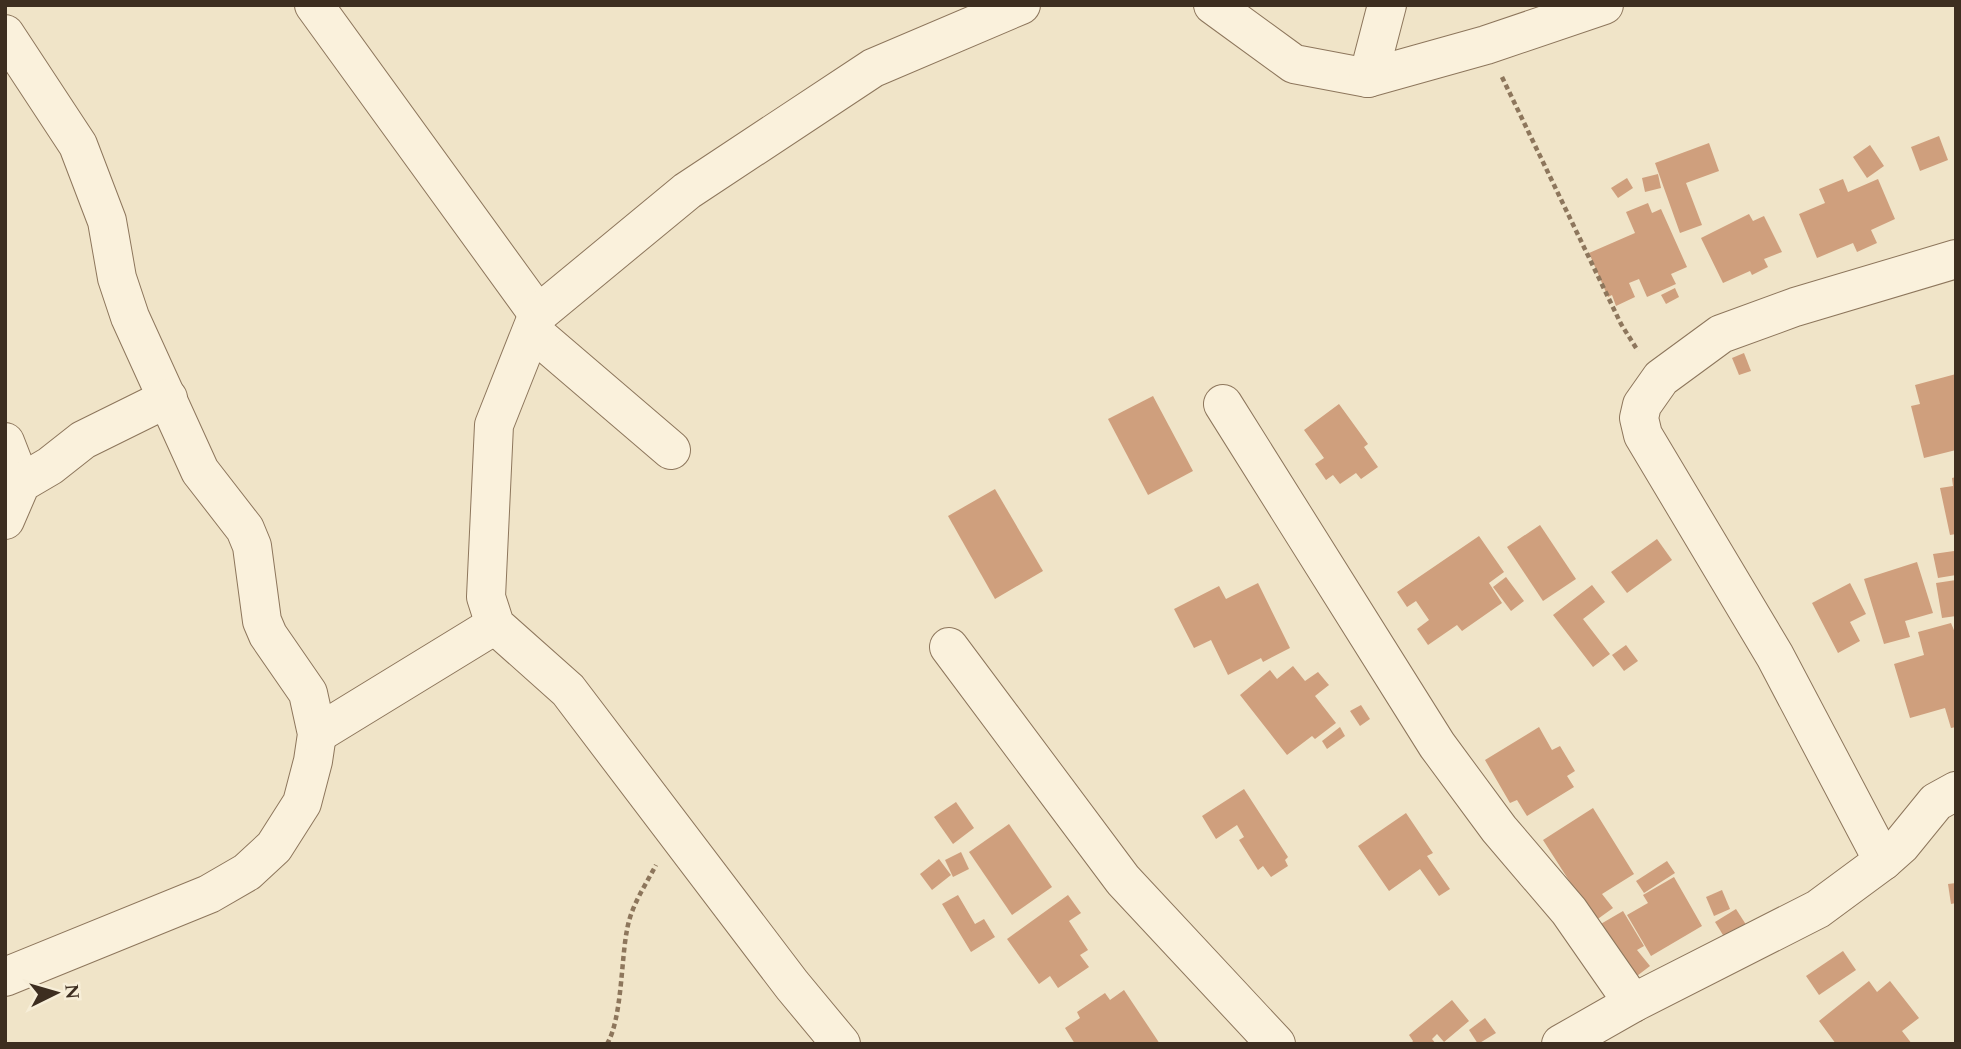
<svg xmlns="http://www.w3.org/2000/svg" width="1961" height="1049" font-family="Spectral,serif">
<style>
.building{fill:#cf9f7d}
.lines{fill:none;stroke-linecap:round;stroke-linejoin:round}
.minor-casing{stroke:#8d765c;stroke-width:40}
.path{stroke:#8d765c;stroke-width:4.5;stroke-dasharray:5 3.5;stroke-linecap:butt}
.minor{stroke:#faf1dc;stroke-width:38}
</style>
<rect width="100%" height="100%" fill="#f0e4c8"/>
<g class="building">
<polygon points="1939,136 1948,160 1920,171 1911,147"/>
<polygon points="1709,143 1719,171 1686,183 1702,225 1680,233 1655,163"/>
<polygon points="1870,145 1884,166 1867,178 1853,157"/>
<polygon points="1658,174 1661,188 1645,192 1642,178"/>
<polygon points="1627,178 1633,188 1618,198 1611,188"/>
<polygon points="1843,179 1848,192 1878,179 1895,219 1871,230 1877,243 1857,252 1853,243 1817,258 1799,214 1825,203 1819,189"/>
<polygon points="1648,203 1652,213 1661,209 1687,267 1671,274 1676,284 1647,297 1639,279 1629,283 1635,297 1616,306 1612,295 1608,297 1589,253 1635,233 1626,212"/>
<polygon points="1749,214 1753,221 1764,216 1782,252 1764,259 1768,267 1752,275 1750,271 1723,283 1701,238"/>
<polygon points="1675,288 1679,297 1666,304 1661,295"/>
<polygon points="1744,353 1751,371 1739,375 1732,358"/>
<polygon points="1956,374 1956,450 1924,458 1911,406 1920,404 1915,385"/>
<polygon points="1153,396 1193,471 1148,495 1108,419"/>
<polygon points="1339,404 1368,444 1364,447 1378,467 1361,479 1356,473 1340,484 1333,475 1326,480 1315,464 1324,458 1304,430"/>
<polygon points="1956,477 1956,534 1950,535 1940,488 1953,486 1952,478"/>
<polygon points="995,489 1043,571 995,599 948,516"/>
<polygon points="1540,525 1576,579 1543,601 1507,547"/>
<polygon points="1479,536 1504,572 1489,583 1502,603 1462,631 1457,625 1428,645 1417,629 1429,620 1416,601 1407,607 1397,592"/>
<polygon points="1657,539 1672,560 1627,593 1611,572"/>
<polygon points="1954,551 1956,575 1938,578 1933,554"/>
<polygon points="1917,562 1933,613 1905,621 1910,637 1884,644 1864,579"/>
<polygon points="1506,577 1524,601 1511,611 1493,587"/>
<polygon points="1956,580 1956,616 1942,618 1936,583"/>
<polygon points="1258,583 1290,648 1263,662 1261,658 1228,675 1211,640 1194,648 1174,609 1219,586 1226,599"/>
<polygon points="1850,583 1866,614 1850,622 1860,641 1838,653 1812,603"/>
<polygon points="1592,585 1605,602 1583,619 1610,654 1593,667 1553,615"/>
<polygon points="1951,623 1956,635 1956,727 1951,728 1945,708 1910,718 1894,664 1924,655 1918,632"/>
<polygon points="1626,645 1638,661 1624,671 1612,655"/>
<polygon points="1293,666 1305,681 1318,672 1329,685 1315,696 1336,723 1315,739 1312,736 1287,755 1240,695 1270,670 1277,679"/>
<polygon points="1361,705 1370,719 1360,726 1350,711"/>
<polygon points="1340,727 1345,736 1327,749 1322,741"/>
<polygon points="1539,727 1552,750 1560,746 1575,771 1567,776 1574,787 1527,816 1517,800 1510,803 1485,760"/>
<polygon points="1244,789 1288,857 1285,860 1288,866 1271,877 1263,866 1258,870 1239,840 1244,837 1237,825 1216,839 1202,816"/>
<polygon points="956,802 974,828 953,844 934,817"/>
<polygon points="1593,808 1634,874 1602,894 1613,908 1595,921 1543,840"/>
<polygon points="1406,813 1433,853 1427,856 1450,889 1439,896 1420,869 1389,891 1358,846"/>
<polygon points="1009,824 1052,887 1012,915 969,852"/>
<polygon points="961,852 969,869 953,877 945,860"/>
<polygon points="939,859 951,875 932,890 920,874"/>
<polygon points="1667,861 1675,873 1644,893 1636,881"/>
<polygon points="1674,877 1702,926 1651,956 1627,915 1648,903 1643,895"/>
<polygon points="1956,883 1956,903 1951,904 1948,884"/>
<polygon points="1722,890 1730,909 1714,916 1706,897"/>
<polygon points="958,895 975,924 984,919 995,937 971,952 942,904"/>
<polygon points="1068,895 1081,913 1069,921 1088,950 1080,955 1089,967 1058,988 1050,976 1039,984 1007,939"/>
<polygon points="1736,909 1752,934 1731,948 1715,922"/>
<polygon points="1623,911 1644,946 1637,950 1650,966 1629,982 1599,925"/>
<polygon points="1843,951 1856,970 1819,995 1806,976"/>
<polygon points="1869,981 1877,992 1890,981 1919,1018 1902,1031 1912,1044 1836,1044 1819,1021"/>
<polygon points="1124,990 1160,1044 1075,1044 1065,1028 1080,1018 1077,1012 1105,993 1110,1000"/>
<polygon points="1452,1000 1469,1021 1444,1042 1437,1034 1432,1039 1436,1044 1411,1044 1413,1041 1409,1035"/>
<polygon points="1485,1018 1496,1033 1478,1044 1469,1030"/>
</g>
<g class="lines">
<g class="minor-casing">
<g id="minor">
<polyline points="314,5 538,314"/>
<polyline points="1213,5 1294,64 1368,78 1486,45 1604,5"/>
<polyline points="5,34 78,145 107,221 117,278 130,317 200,471 245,529 252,546 262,621 268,635 308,693 317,734 313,761 302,803 274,847 247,872 209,894 5,977"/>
<polyline points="1368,78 1387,5"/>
<polyline points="532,331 671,450"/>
<polyline points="1223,404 1437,745 1499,829 1569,911 1633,1003"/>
<polyline points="5,442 21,483"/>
<polyline points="5,520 21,483 50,466 83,440 168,398"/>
<polyline points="949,647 1123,880 1276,1044"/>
<polyline points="317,734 495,625"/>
<polyline points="1883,861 1775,656 1643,435 1639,418 1642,405 1661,378 1721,334 1795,307 1956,259"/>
<polyline points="841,1044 792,985 568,690 495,625 486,597 494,425 538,314 687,191 873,68 1021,5"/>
<polyline points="1561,1044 1633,1003 1818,909 1883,861 1901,845 1936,802 1956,791"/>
</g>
</g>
<g class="path">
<polyline points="1502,77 1621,324 1638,351"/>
<path d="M607 1044C622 1019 621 960 627 930 631 906 645 886 656 865"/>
</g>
<use href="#minor" class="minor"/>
</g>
<rect width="1961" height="1049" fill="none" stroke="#3d2e20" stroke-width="14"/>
<g transform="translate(56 993) rotate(85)" stroke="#f7eed8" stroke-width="5" paint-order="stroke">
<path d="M0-5L12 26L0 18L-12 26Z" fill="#3d2e20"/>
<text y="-10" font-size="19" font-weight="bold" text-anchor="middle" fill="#3d2e20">N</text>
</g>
</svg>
